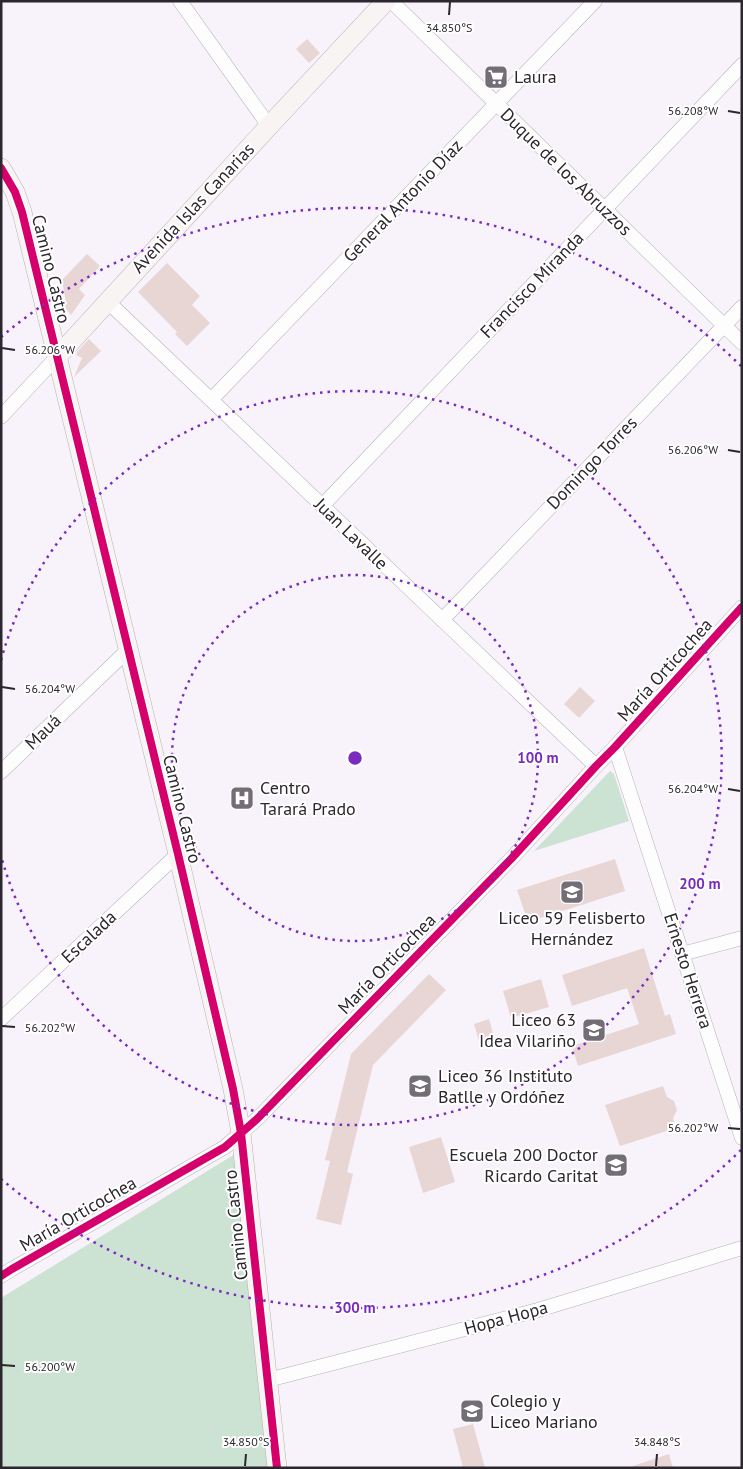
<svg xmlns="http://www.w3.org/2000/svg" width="743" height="1469" font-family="'PT Sans',sans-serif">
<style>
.green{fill:#cce2d2}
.building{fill:#e8d6d5}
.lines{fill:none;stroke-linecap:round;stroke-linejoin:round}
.street-casing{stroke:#b5b0b7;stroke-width:15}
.secondary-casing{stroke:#b5b0b7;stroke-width:20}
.street{stroke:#fefdfe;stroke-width:14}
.secondary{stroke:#f8f4f4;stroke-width:19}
.cycleway-casing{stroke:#fff;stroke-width:11}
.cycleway{stroke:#d6006c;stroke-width:8}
.ticks{fill:none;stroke:#2c272e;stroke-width:2}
.ring{fill:none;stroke:#7b2cbf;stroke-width:2.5;stroke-dasharray:2.5 5}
.labels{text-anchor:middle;stroke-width:4;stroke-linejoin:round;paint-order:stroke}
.poi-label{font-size:18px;fill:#2c272e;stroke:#fff;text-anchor:start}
.street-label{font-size:18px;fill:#2c272e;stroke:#fff}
.ticks-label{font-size:12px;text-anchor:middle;fill:#2c272e;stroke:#fff;stroke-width:4;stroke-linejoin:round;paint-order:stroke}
.centre{fill:#7b2cbf;stroke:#fff;stroke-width:2.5}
.ring-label{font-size:15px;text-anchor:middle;font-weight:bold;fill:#7b2cbf;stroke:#fff;stroke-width:4;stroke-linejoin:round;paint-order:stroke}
</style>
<rect width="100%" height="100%" fill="#f8f3fa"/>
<g class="green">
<polygon points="610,771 614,774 629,821 534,851"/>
<polygon points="235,1154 269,1468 1,1468 1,1298"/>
</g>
<g class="building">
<polygon points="307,39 320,53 309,63 296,49"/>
<polygon points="87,254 100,266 79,289 85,295 71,315 64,306 66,303 62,280"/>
<polygon points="167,263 200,296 192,305 210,323 187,346 175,334 177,332 138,292"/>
<polygon points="89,339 101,351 74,377 82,358 76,355 77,352"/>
<polygon points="580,687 595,701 579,718 564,704"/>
<polygon points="615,859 625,891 528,922 517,890"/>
<polygon points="644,948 665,1016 670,1014 676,1034 578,1066 572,1046 639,1024 627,988 572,1006 562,975"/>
<polygon points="429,974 446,990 373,1065 347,1172 353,1174 341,1225 316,1219 330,1161 325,1160 351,1054"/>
<polygon points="541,979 549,1007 511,1018 503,991"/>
<polygon points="489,1019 495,1041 480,1045 474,1024"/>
<polygon points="663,1086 667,1097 674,1101 677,1110 673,1118 676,1128 620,1146 605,1105"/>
<polygon points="441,1137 455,1182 423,1193 409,1147"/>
<polygon points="473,1424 485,1468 463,1468 453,1429"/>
<polygon points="669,1454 673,1468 633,1468 633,1466"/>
</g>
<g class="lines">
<g class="street-casing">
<g id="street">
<polyline points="180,1 269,126"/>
<polyline points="391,1 742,343"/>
<polyline points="107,301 596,766"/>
<polyline points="211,400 595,1"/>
<polyline points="1,417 57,357"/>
<polyline points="322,506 742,65"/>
<polyline points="442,620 742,307"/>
<polyline points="615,747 742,1138"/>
<polyline points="1,772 127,651"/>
<polyline points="682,954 742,938"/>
<polyline points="1,1019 178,854"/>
<polyline points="1,1276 12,1269 225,1147 257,1119 511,859 596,766 615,747 742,607"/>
<polyline points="268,1380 538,1310 742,1248"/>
</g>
</g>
<g class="secondary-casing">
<g id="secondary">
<polyline points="1,168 15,192 22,212 178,854 233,1089 241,1133 277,1468"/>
<polyline points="57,357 269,126 386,1"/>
</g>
</g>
<use href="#street" class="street"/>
<use href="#secondary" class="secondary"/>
<g class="cycleway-casing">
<g id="cycleway">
<polyline points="1,168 15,192 22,212 178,854 233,1089 241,1133 277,1468"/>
<polyline points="1,1276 12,1269 225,1147 257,1119 511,859 596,766 615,747 742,607"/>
</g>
</g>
<use href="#cycleway" class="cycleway"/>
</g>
<path class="ticks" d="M449 15 450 2M728 111 740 113M2 348 15 350M728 450 740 452M2 687 15 689M728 789 740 791M2 1026 15 1027M728 1128 740 1129M2 1365 15 1366M245 1466 246 1454M656 1466 657 1454"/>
<g class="ring">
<circle cx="355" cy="758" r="183"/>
<path d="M1 660A367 367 0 1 1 1 856"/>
<path d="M741 1150A550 550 0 0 1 1 1179M1 337A550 550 0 0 1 741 366"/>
</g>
<defs>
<g id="supermarket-square" transform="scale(1.25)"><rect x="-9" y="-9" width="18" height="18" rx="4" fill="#736e75" stroke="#fff"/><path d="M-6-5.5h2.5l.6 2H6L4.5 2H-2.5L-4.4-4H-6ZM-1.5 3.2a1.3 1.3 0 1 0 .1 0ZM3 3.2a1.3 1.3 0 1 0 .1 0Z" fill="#fff"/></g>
<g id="hospital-square" transform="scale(1.25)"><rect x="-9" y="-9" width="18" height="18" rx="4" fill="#736e75" stroke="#fff"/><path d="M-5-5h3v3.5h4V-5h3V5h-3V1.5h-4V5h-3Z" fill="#fff"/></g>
<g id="school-square" transform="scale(1.25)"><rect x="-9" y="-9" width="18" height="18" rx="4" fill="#736e75" stroke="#fff"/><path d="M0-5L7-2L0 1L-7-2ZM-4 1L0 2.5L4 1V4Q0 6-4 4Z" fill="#fff"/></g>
</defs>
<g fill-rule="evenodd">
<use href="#supermarket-square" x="496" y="77"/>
<use href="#hospital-square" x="242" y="798"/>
<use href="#school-square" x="572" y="892"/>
<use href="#school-square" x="594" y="1030"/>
<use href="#school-square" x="420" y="1086"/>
<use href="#school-square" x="616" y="1165"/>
<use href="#school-square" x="472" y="1411"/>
</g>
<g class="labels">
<g class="poi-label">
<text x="514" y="83">Laura</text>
<text x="260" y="794">Centro<tspan x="260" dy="21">Tarará Prado</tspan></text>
<text x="572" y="924" text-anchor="middle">Liceo 59 Felisberto<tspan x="572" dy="21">Hernández</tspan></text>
<text x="576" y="1026" text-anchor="end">Liceo 63<tspan x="576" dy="21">Idea Vilariño</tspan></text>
<text x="438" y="1082">Liceo 36 Instituto<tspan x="438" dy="21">Batlle y Ordóñez</tspan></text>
<text x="598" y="1161" text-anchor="end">Escuela 200 Doctor<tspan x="598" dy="21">Ricardo Caritat</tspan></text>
<text x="490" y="1407">Colegio y<tspan x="490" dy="21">Liceo Mariano</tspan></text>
</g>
<g class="street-label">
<text transform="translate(566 172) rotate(44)" y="6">Duque de los Abruzzos</text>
<text transform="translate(403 201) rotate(-46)" y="6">General Antonio Díaz</text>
<text transform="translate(193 208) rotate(-47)" y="6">Avenida Islas Canarias</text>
<text transform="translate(51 269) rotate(76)" y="6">Camino Castro</text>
<text transform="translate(532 285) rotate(-46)" y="6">Francisco Miranda</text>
<text transform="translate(592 463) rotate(-46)" y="6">Domingo Torres</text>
<text transform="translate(351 534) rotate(44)" y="6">Juan Lavalle</text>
<text transform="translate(665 670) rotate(-48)" y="6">María Orticochea</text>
<text transform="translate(43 732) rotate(-44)" y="6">Mauá</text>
<text transform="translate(182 809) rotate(76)" y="6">Camino Castro</text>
<text transform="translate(89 937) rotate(-43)" y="6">Escalada</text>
<text transform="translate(387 964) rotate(-46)" y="6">María Orticochea</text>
<text transform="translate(688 971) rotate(72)" y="6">Ernesto Herrera</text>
<text transform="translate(78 1214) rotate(-30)" y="6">María Orticochea</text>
<text transform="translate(236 1225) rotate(-96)" y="6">Camino Castro</text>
<text transform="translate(506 1318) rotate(-15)" y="6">Hopa Hopa</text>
</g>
</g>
<g class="ticks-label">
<text x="449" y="32">34.850°S</text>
<text x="693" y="115">56.208°W</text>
<text x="50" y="354">56.206°W</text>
<text x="693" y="454">56.206°W</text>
<text x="50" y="693">56.204°W</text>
<text x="693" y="793">56.204°W</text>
<text x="50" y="1032">56.202°W</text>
<text x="693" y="1132">56.202°W</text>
<text x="50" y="1371">56.200°W</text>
<text x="246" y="1446">34.850°S</text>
<text x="657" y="1446">34.848°S</text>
</g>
<circle cx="355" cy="758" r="8" class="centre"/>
<g class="ring-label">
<text x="538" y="763">100 m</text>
<text x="700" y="889">200 m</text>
<text x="355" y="1313">300 m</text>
</g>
<rect width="743" height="1469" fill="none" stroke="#2c272e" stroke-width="5"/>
</svg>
